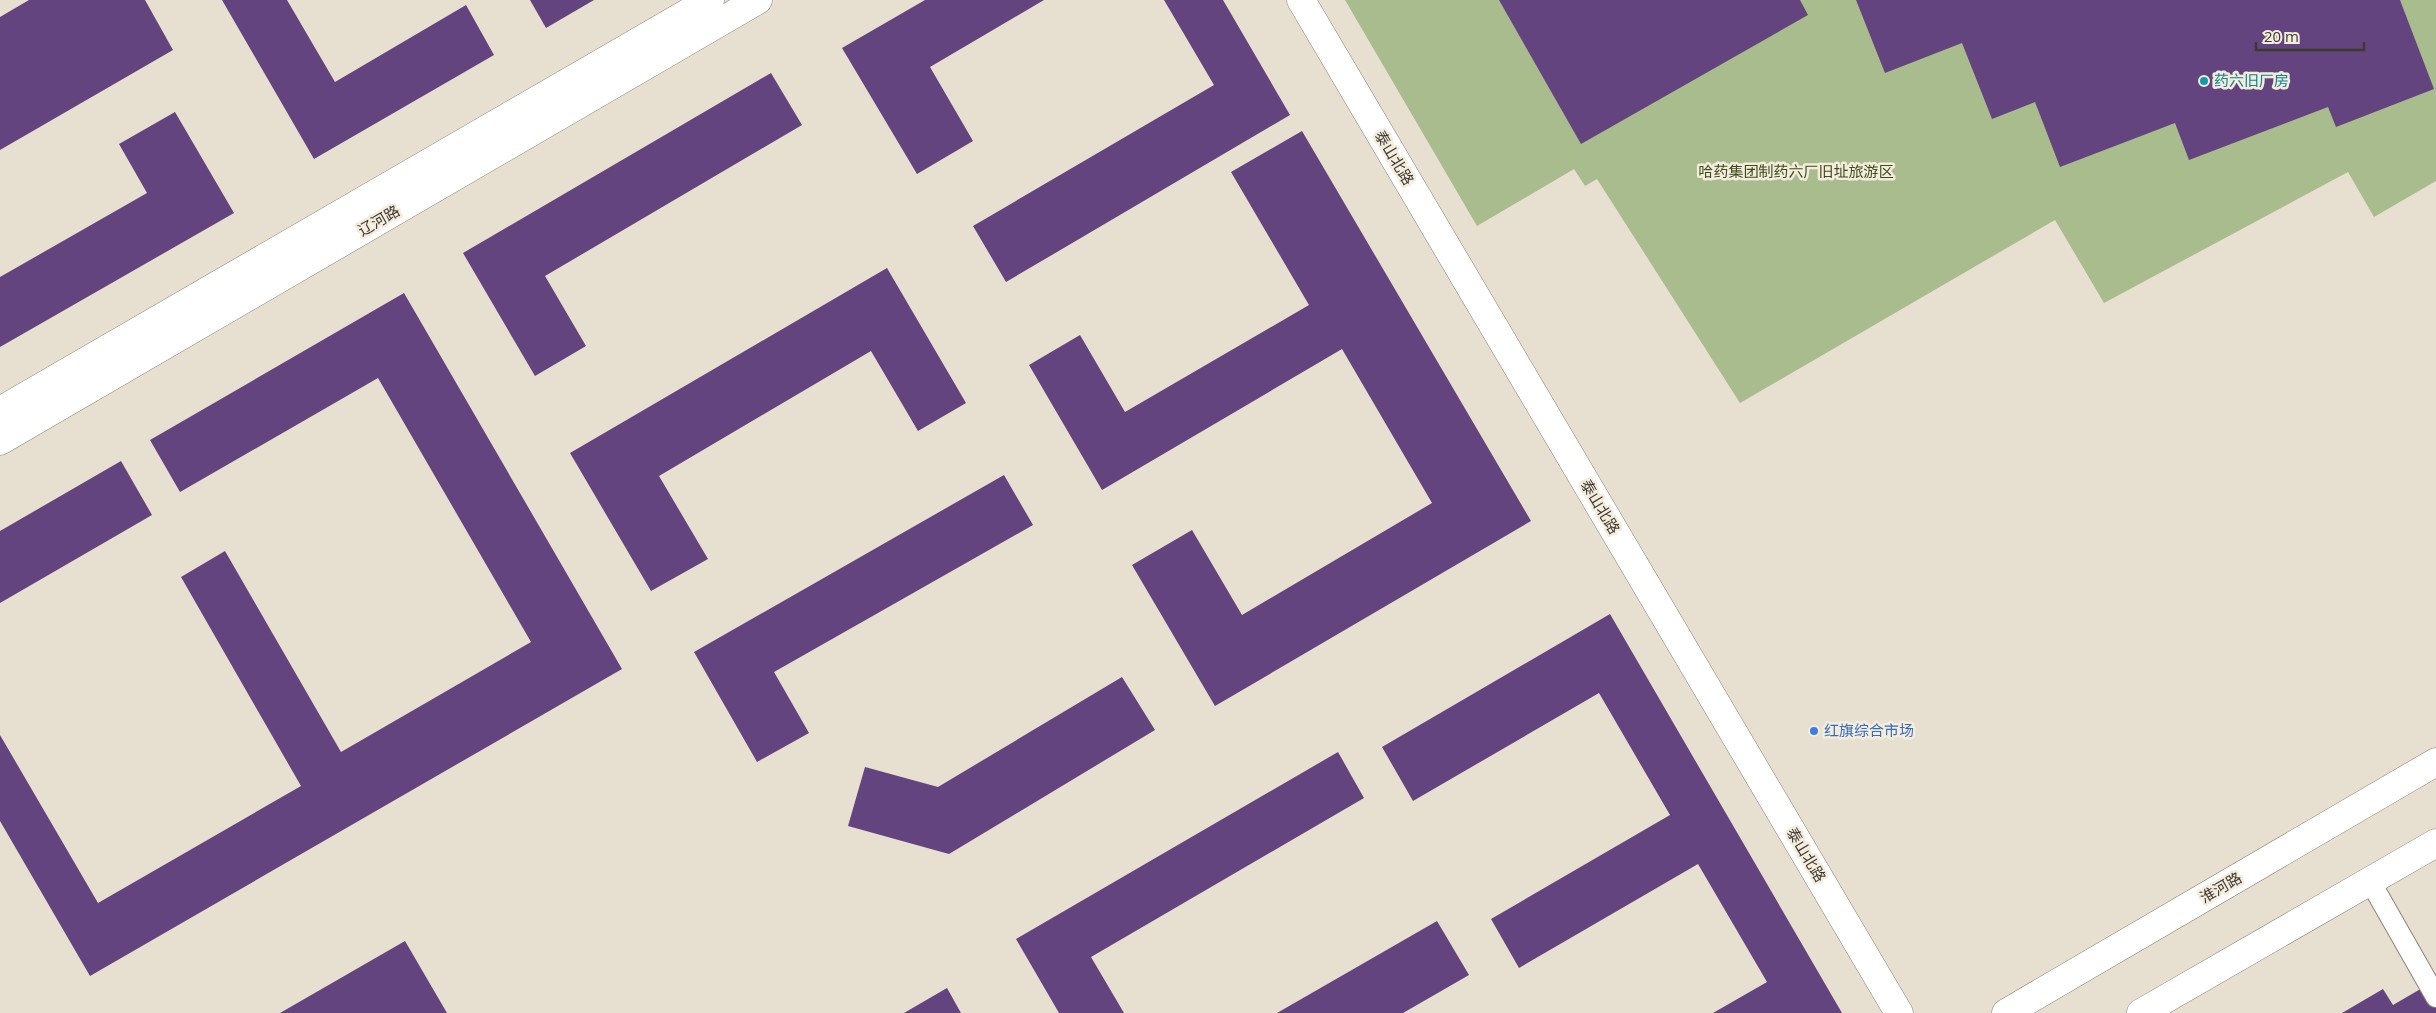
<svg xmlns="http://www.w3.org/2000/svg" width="2436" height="1013" font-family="'Open Sans','Noto Sans SC',sans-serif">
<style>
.green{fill:#a9bc8d}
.building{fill:#64447e}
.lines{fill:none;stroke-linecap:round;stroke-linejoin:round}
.lane-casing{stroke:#8c8476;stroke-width:22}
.street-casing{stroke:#8c8476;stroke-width:29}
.secondary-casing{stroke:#8c8476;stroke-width:29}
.lane{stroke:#fff;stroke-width:20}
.street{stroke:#fff;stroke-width:28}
.secondary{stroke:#fff;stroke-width:28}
.culture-dot{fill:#0f9aa8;stroke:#f4ecdc;stroke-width:2}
.shop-dot{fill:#3f7fe0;stroke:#f4ecdc;stroke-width:2}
.labels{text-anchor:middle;stroke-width:5;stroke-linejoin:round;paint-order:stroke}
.culture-label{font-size:15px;fill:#0d838f;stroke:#f4ecdc;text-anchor:start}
.street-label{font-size:15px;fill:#3c3933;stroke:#f4ecdc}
.park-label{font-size:15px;fill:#3b4c1a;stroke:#f4ecdc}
.shop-label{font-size:15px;fill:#366cbe;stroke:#f4ecdc;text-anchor:start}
</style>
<rect width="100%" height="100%" fill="#e7dfcf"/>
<polygon class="green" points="1345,0 2436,0 2436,181 2374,217 2348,172 2104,303 2055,220 1740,403 1597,179 1585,186 1574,169 1477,226"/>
<g class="building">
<polygon points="29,0 145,0 173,50 0,150 0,17"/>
<polygon points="222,0 287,0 335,82 466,5 494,55 314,159"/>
<polygon points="530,0 594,0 546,28"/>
<polygon points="925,0 1044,0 930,67 973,141 917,174 842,48"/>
<polygon points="1164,0 1223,0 1290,115 1006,282 973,226 1214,85"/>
<polygon points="1499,0 1800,0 1808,15 1581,144"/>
<polygon points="1856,0 2400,0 2434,89 2336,127 2328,107 2189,160 2175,123 2060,167 2035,102 1992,119 1962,43 1885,73"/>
<polygon points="771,73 802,125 545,276 586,346 535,376 463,253"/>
<polygon points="175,112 234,213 0,347 0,277 147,193 119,144"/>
<polygon points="1302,131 1531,521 1215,706 1132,565 1192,530 1242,615 1432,503 1342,349 1102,490 1029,365 1080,335 1125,412 1309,305 1231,172"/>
<polygon points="887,268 966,403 918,431 871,351 659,476 708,559 651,591 570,453"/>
<polygon points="404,293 622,669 90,976 0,821 0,735 98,903 301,786 181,577 225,551 341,752 531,642 378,378 180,492 150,440"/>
<polygon points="121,461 152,515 0,603 0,531"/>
<polygon points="1004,475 1033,525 774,672 809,733 757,762 694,652"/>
<polygon points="1610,614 1842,1013 1713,1013 1767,982 1698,864 1519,968 1491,919 1670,815 1599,693 1413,801 1382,747"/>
<polygon points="1122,677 1155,730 949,854 848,826 865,767 938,787"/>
<polygon points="1338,752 1364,798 1091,957 1124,1013 1059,1013 1016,939"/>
<polygon points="1437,921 1469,975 1403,1013 1277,1013"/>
<polygon points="405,941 447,1013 280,1013"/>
<polygon points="2436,980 2436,1013 2342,1013 2383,989 2393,1005"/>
<polygon points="947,988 961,1013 904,1013"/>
</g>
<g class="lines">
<g class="lane-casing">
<polyline id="lane" points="2370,881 2436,997"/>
</g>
<g class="street-casing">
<polyline id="street" points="1301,0 1899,1013"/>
</g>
<g class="secondary-casing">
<g id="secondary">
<polyline points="0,411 710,0"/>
<polyline points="0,441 758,0"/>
<polyline points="2006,1013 2436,762"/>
<polyline points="2141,1013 2436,843"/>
</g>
</g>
<use href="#lane" class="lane"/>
<use href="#street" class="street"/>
<use href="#secondary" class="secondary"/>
</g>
<circle class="culture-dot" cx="2204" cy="81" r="5"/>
<circle class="shop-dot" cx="1814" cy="731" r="5"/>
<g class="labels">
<g class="culture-label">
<text x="2214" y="86">药六旧厂房</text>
</g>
<g class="street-label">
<text transform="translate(1394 158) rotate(59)" y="5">泰山北路</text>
<text transform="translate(379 221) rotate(-30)" y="5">辽河路</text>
<text transform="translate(1600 507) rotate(59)" y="5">泰山北路</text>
<text transform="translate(1806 855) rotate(59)" y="5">泰山北路</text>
<text transform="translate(2221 888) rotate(-30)" y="5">淮河路</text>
</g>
<g class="park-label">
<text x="1796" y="177">哈药集团制药六厂旧址旅游区</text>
</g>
<g class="shop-label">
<text x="1824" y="736">红旗综合市场</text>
</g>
</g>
<path d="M2256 42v8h108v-8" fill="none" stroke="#3c3933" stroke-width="2.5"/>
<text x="2264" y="42" font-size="15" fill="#3c3933" stroke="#f4ecdc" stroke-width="4" paint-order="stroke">20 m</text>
</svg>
